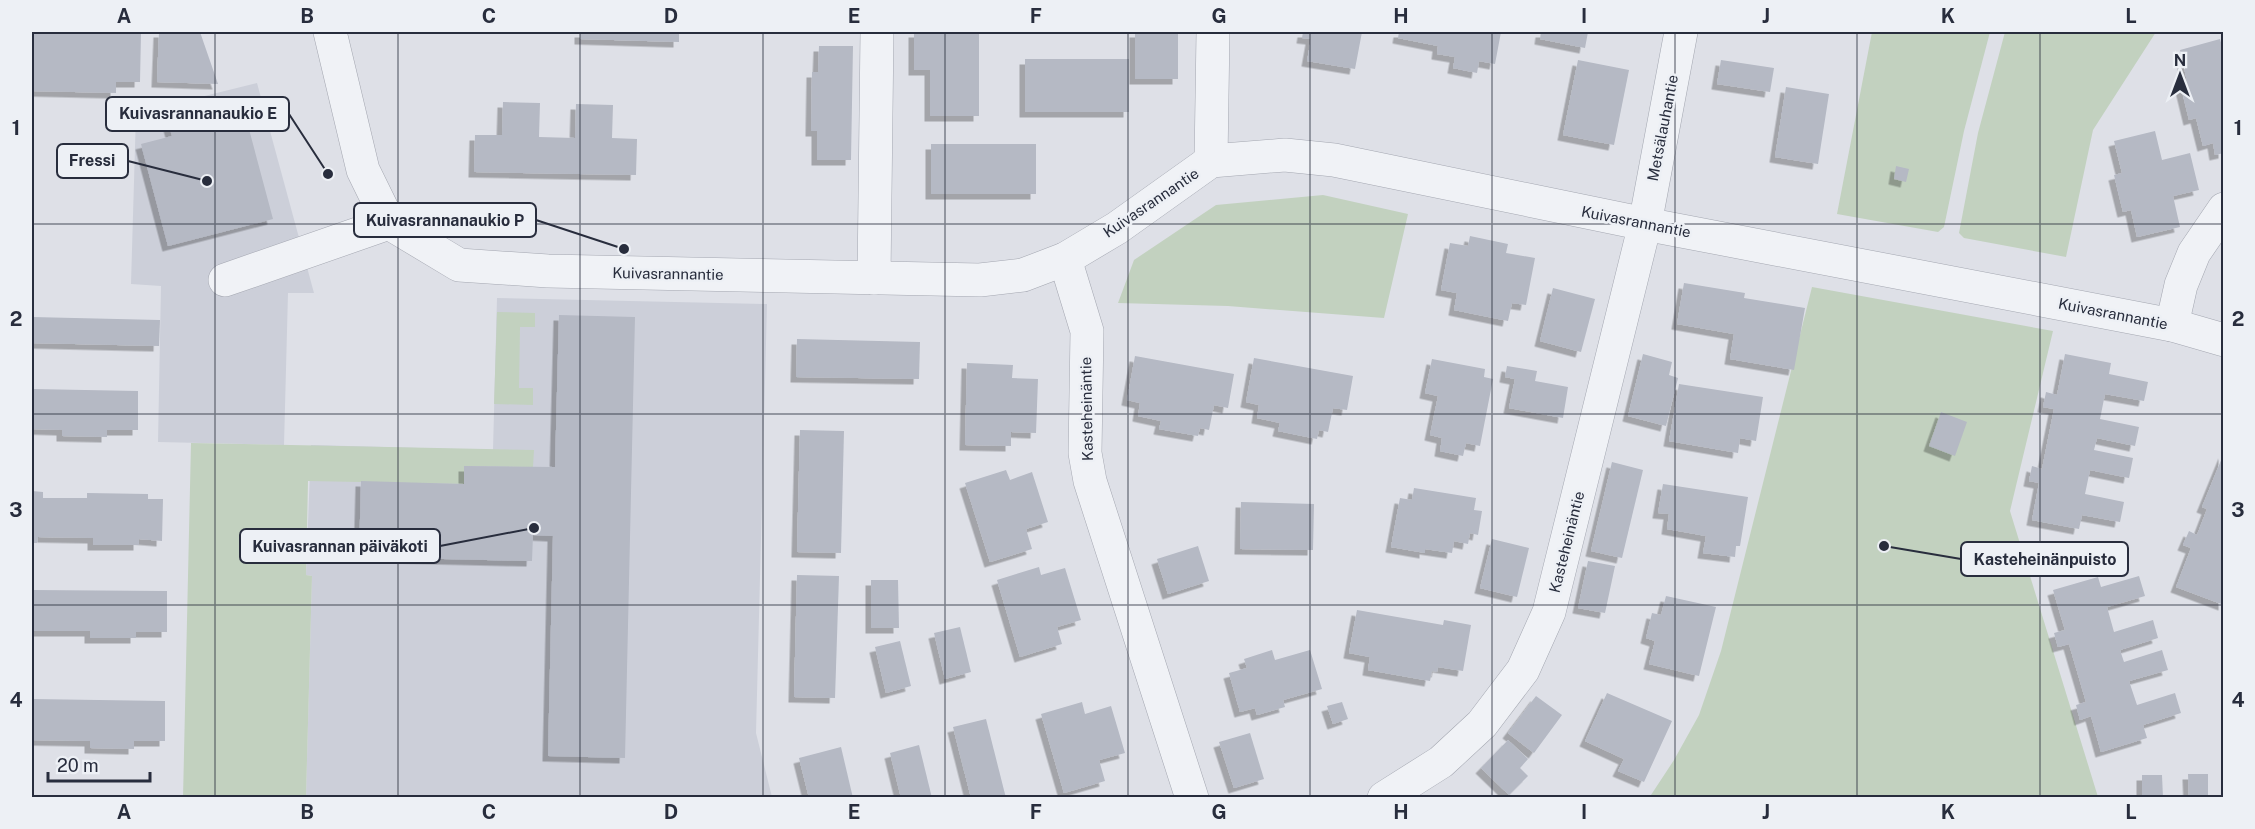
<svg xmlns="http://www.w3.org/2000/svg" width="2255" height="829" font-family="'Public Sans',sans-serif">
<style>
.built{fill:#cccfd9}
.green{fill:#c2d1bf}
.building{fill:#b5b9c4;filter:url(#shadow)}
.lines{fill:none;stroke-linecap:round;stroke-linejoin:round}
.minor-casing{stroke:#a4a7b1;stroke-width:34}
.minor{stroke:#f0f2f6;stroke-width:33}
.grid{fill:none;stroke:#282d3d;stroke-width:1.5;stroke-opacity:0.55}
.labels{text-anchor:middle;stroke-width:5;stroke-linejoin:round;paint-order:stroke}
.street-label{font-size:15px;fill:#282d3d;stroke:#edf0f5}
.leader{fill:none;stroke:#282d3d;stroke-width:2}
.callout-dot{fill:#282d3d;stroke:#edf0f5;stroke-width:2}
.callout{fill:#edf0f5;stroke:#282d3d;stroke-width:2}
.callout-label{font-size:16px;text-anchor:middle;font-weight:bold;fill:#282d3d}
.neatline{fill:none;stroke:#282d3d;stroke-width:2}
.grid-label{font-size:20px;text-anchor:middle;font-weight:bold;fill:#282d3d}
</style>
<defs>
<filter id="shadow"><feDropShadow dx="-5.5" dy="5.5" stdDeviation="0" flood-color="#0004"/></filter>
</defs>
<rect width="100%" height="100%" fill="#dee0e7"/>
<g class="built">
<polygon points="257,83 314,293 288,293 284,445 158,442 161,286 131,284 136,113"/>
<polygon points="497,298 767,304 756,733 772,797 306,798 312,576 306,575 311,445 493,450"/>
</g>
<g class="green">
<polygon points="1872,32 1990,32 1964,131 1944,227 1938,232 1837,214"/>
<polygon points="2005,32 2156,32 2093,130 2066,257 1964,238 1959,233 1978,133"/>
<polygon points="1323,195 1408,214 1384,318 1228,306 1118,303 1134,260 1216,205"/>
<polygon points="1812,287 2053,331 2010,511 2098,797 1649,798 1674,760 1699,715 1721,651"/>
<polygon points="497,312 535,313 535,327 520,327 519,388 533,388 533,405 494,404"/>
<polygon points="191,443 534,450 533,467 465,466 464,484 308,481 306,575 312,576 306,797 183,798"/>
</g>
<g class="building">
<polygon points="32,32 141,32 140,82 116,82 116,93 32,91"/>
<polygon points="159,32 200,32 218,84 157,82"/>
<polygon points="580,32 679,32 679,42 580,39"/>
<polygon points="914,32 979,32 979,116 930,116 930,70 914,70"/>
<rect x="1135" y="32" width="43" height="47"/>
<polygon points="1303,32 1362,32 1355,69 1307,61 1311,39 1302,38"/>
<polygon points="1399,32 1501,32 1495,64 1479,61 1477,73 1453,68 1455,57 1437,54 1438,46 1398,38"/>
<polygon points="1541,32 1588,32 1585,48 1540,39"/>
<polygon points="2220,39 2224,53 2224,153 2215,155 2213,143 2203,146 2196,118 2189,120 2180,83 2187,81 2180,50"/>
<polygon points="819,46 853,46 851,160 817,160 817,131 811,131 812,72 818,72"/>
<rect x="1025" y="59" width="104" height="53"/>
<polygon points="1578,60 1629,70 1614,145 1563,135"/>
<polygon points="1721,60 1774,68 1770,92 1717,84"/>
<polygon points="1786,87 1829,94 1818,164 1775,157"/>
<polygon points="503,102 540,103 539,137 575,138 576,104 613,105 612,138 637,139 636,175 474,172 475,135 502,135"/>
<polygon points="242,103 273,219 168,246 141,144 172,136 168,122"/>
<polygon points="2155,131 2162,160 2190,153 2199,190 2173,196 2180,227 2137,237 2131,210 2123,212 2114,175 2122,173 2114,141"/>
<rect x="931" y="144" width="105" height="50"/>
<polygon points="1896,166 1909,169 1906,182 1894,179"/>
<polygon points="1470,236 1508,244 1506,253 1535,258 1526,305 1512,303 1508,321 1454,310 1457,293 1441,290 1450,243 1468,246"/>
<polygon points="1684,283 1745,293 1744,298 1805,308 1794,370 1730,359 1734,334 1677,324"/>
<polygon points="1553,288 1595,299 1581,352 1540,341"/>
<polygon points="559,315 635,317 625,758 548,756 553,536 533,535 532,561 359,557 361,481 464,484 464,466 555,467"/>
<polygon points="32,317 160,320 159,346 32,343"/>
<polygon points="797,339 920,342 919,379 796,377"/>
<polygon points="1643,354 1672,362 1669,375 1678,378 1666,426 1628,416"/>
<polygon points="2065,354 2111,363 2109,374 2148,382 2144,401 2105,394 2100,419 2139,427 2135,446 2097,438 2094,450 2133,458 2129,478 2090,470 2085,494 2124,502 2120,522 2082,515 2079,529 2032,520 2039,483 2029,481 2032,466 2042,469 2054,409 2043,407 2046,392 2057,395"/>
<polygon points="1135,356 1234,374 1228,408 1214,405 1209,430 1200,428 1198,436 1159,429 1161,421 1138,416 1140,403 1127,400"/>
<polygon points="1254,358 1353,376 1347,410 1333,408 1328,432 1319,430 1317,439 1278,431 1280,423 1257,418 1259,405 1246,402"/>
<polygon points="1432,359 1485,369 1484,377 1493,379 1480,446 1466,443 1463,456 1440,451 1442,438 1430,435 1438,396 1425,393"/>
<polygon points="967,363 1013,365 1012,378 1038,379 1036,433 1011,432 1011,446 965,445"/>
<polygon points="1507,366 1537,371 1535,381 1568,387 1563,418 1509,408 1515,379 1505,377"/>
<polygon points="1679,384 1763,397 1756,441 1740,438 1738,453 1669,441"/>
<polygon points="32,389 138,391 138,430 107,430 107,437 62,436 62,430 32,429"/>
<polygon points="1941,412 1967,422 1955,456 1929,446"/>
<polygon points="800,430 844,431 841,553 797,552"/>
<polygon points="2224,453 2224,605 2176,587 2191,548 2183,545 2189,531 2197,535 2207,509 2202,507"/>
<polygon points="1612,462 1643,470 1622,558 1591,551"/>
<polygon points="1006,470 1010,480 1032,472 1048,522 1026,529 1032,549 990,562 965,483"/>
<polygon points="1663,484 1748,497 1740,546 1736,546 1735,557 1703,553 1706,536 1667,529 1669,514 1658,513"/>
<polygon points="1414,488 1476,498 1474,510 1482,511 1478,535 1470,533 1468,544 1454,541 1452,553 1425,549 1425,553 1391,547 1400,498 1412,500"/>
<polygon points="32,491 43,492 43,498 87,498 87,493 148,494 148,499 163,499 162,541 139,539 139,545 93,545 93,538 38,537 37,543 32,543"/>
<polygon points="1241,502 1314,504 1313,550 1240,549"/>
<polygon points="1492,539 1529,548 1517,597 1480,588"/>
<polygon points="1198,546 1209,581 1168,594 1157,559"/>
<polygon points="1588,561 1615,566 1605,613 1578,608"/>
<polygon points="1039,567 1041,575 1065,568 1081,620 1057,627 1062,644 1020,657 997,580"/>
<polygon points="797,575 839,576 835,698 794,697"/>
<polygon points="2139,576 2145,596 2107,607 2114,632 2153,620 2158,638 2120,650 2124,662 2162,650 2168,670 2129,681 2137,705 2175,693 2181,713 2143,725 2147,738 2101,752 2091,716 2080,720 2076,705 2086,702 2069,644 2058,647 2054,633 2065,630 2053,590 2098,577 2101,587"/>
<polygon points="871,580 898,580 899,628 871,628"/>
<polygon points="32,590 167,591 167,632 136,632 136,638 90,638 90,631 32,631"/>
<polygon points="1666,596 1716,607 1699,676 1649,664 1655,641 1646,638 1652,613 1661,615"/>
<polygon points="1357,610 1443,625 1444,620 1471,625 1463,671 1438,667 1437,672 1432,671 1430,681 1368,670 1370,657 1349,653"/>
<polygon points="960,627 971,672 945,679 934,633"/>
<polygon points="900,641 911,686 886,693 875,647"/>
<polygon points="1272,650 1275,660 1310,650 1322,689 1283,700 1285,707 1257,715 1255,708 1240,712 1229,673 1247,668 1244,659"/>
<polygon points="1607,693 1672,721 1644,782 1618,771 1624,759 1585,741"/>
<polygon points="1536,696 1562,715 1534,753 1508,733"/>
<polygon points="32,699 165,701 165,741 134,741 134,749 90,748 90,741 32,740"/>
<polygon points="1082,702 1085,714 1111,706 1125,753 1099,760 1105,781 1064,793 1041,714"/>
<polygon points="1342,702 1348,719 1333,724 1327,706"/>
<polygon points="986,719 1006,798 971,798 953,727"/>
<polygon points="1250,733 1264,779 1234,788 1219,742"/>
<polygon points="1508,740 1528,759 1520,768 1528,776 1509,795 1481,768"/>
<polygon points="919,745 932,798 901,798 890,753"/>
<polygon points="841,747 853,798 809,798 799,758"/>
<polygon points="2188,774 2208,774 2208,798 2189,798"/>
<polygon points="2142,775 2162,775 2163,798 2142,798"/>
</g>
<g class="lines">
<g class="minor-casing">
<g id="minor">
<polyline points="330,32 363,170 389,223 459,265 548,271 980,280 1023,275 1065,259 1117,228 1211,161 1285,155 1334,160 1645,224 2172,325 2224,340"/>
<polyline points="1211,161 1213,32"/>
<polyline points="1065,259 1087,331 1085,453 1090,481 1192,798"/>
<polyline points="874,278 877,32"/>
<polyline points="225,280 389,223"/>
<polyline points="2172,325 2181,285 2194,253 2224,209"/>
<polyline points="1384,798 1441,762 1482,724 1523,670 1549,612 1645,224 1681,32"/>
</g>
</g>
<use href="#minor" class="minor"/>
</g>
<path class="grid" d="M215 32V798M398 32V798M580 32V798M763 32V798M945 32V798M1128 32V798M1310 32V798M1492 32V798M1675 32V798M1857 32V798M2040 32V798M32 224H2224M32 414H2224M32 605H2224"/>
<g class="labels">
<g class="street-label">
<text transform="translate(1663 128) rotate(-79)" y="5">Metsälauhantie</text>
<text transform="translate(1151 203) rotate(-34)" y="5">Kuivasrannantie</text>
<text transform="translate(1636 222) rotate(11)" y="5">Kuivasrannantie</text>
<text transform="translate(668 274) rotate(1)" y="5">Kuivasrannantie</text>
<text transform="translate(2113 314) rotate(11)" y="5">Kuivasrannantie</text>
<text transform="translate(1087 409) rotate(-91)" y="5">Kasteheinäntie</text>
<text transform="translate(1567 542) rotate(-76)" y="5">Kasteheinäntie</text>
</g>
</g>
<path class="leader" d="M328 174L289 114M207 181L128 161M624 249L536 220M534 528L440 546M1884 546L1961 559"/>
<g class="callout-dot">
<circle cx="328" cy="174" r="6"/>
<circle cx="207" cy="181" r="6"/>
<circle cx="624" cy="249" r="6"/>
<circle cx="534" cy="528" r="6"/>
<circle cx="1884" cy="546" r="6"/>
</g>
<g class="callout">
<rect x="106" y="97" width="183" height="34" rx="6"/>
<rect x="57" y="144" width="71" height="34" rx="6"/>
<rect x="354" y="203" width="182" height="34" rx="6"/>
<rect x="240" y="529" width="200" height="34" rx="6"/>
<rect x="1961" y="542" width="167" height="34" rx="6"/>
</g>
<g class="callout-label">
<text x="198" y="119">Kuivasrannanaukio E</text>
<text x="92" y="166">Fressi</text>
<text x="445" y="226">Kuivasrannanaukio P</text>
<text x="340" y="552">Kuivasrannan päiväkoti</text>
<text x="2045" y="565">Kasteheinänpuisto</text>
</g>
<rect width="2255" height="829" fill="none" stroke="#edf0f5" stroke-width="66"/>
<g transform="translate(2180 75)" stroke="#edf0f5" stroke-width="4.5" paint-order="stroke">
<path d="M0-4.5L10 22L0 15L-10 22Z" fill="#282d3d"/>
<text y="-9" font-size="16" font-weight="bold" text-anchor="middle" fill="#282d3d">N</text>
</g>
<path d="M48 772v9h102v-9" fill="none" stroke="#282d3d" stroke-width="3"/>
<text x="57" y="772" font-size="18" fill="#282d3d" stroke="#edf0f5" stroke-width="4.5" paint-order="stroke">20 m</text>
<rect x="33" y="33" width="2189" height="763" class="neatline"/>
<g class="grid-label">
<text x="124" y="23">A</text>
<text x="307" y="23">B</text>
<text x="489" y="23">C</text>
<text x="671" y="23">D</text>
<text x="854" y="23">E</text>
<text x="1036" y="23">F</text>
<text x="1219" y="23">G</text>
<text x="1401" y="23">H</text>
<text x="1584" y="23">I</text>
<text x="1766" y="23">J</text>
<text x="1948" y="23">K</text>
<text x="2131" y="23">L</text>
<text x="16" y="135">1</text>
<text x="2238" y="135">1</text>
<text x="16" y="326">2</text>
<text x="2238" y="326">2</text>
<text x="16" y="517">3</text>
<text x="2238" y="517">3</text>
<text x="16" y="707">4</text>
<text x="2238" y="707">4</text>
<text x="124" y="819">A</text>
<text x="307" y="819">B</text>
<text x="489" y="819">C</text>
<text x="671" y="819">D</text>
<text x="854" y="819">E</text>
<text x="1036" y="819">F</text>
<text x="1219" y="819">G</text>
<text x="1401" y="819">H</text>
<text x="1584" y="819">I</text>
<text x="1766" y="819">J</text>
<text x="1948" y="819">K</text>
<text x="2131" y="819">L</text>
</g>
</svg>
